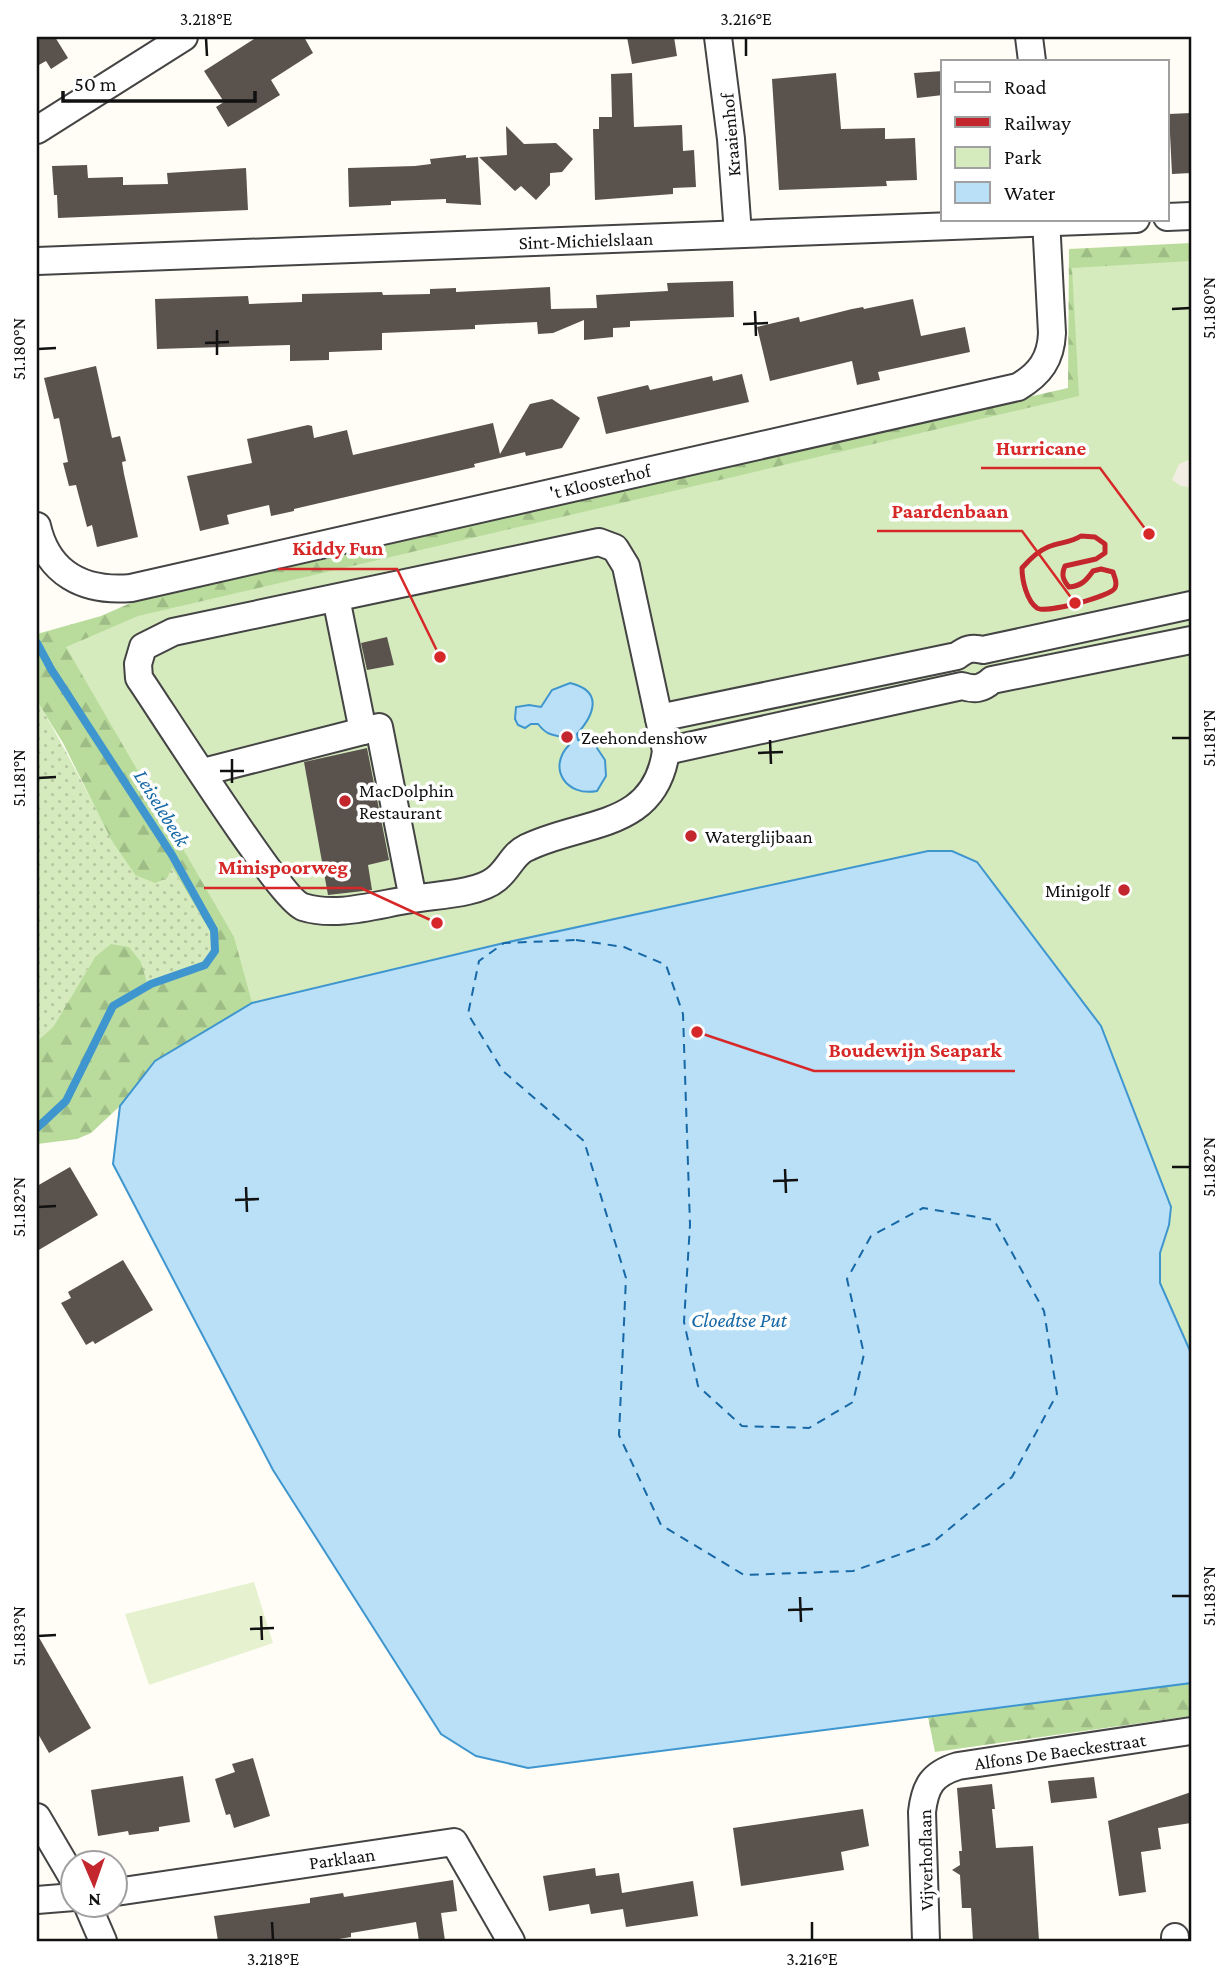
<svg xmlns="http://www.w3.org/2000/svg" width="1228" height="1978" font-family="'Crimson Pro',serif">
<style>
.grass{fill:url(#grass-dots)}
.forest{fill:url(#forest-firs)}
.park{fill:#d5ebbd}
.pitch{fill:#e6f2cf}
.plaza{fill:#f1ede2}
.water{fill:#b9e0f7;stroke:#3f96cf;stroke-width:2}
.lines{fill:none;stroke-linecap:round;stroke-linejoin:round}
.stream{stroke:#3f96cf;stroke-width:8}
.ferry{stroke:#1768a6;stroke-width:2;stroke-dasharray:9 7;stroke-linecap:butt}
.building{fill:#5a524d}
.minor-casing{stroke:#444;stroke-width:30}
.minor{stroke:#fff;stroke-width:26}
.rail{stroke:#c4262e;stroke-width:5}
.ticks{fill:none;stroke:#111;stroke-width:2.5}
.poi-dot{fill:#c4262e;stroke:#fff;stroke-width:2.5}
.labels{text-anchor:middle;stroke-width:7;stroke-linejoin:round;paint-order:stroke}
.street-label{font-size:19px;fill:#111;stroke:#fff}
.poi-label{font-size:19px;fill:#111;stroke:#fff;text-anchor:start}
.water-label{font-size:21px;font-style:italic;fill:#1768a6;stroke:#fff}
.leader{fill:none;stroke:#d62828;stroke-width:2.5}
.callout-dot{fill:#d62828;stroke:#fff;stroke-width:2.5}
.callout-label{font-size:21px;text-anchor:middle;font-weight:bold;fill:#d62828;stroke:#fff;stroke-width:7;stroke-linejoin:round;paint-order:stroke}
.neatline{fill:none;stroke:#111;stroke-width:2.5}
.ticks-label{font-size:18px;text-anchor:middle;fill:#111}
</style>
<defs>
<pattern id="grass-dots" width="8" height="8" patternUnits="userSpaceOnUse" patternTransform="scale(1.75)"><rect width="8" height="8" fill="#d5ebbd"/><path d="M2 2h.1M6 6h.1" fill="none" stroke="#b6c8a1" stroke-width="1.8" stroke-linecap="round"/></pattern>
<pattern id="forest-firs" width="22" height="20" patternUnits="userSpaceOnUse" patternTransform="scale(1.75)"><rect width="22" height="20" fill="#b9dc9c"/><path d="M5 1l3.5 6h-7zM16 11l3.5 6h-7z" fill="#9ebc85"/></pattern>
</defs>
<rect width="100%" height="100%" fill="#fffdf5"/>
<path class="grass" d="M37 701C72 758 98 819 135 875L171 867 210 931 212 950 204 964 147 982 141 962 95 957 53 1027 37 1041Z"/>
<g class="forest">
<polygon points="1191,243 1191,312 1119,459 421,912 155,1061 120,1106 91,1133 77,1139 37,1144 37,1041 53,1027 95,957 111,944 129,947 141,962 147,982 204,964 212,950 210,931 172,868 167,878 155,883 135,875 111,839 63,743 37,701 37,634 101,616 144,597 1068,388 1069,249"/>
<polygon points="1191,1683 1191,1716 935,1752 928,1717"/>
</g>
<polygon class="park" points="1191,261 1191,1683 528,1768 476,1756 441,1734 273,1470 113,1164 120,1106 155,1061 252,1003 234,937 66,647 138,616 1079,396 1072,268"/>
<polygon class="pitch" points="254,1582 273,1643 149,1685 125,1614"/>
<polygon class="plaza" points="1191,459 1191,487 1181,486 1172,480 1179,464"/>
<g class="water">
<path d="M570 683C604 691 594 715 577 734L578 740 595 745 605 760 606 776 597 791C566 797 547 768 569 745L568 739C555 733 550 739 538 724H531L525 728 518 725 515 719 516 707 529 705 541 707 552 690Z"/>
<polygon points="928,851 952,851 977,862 1101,1026 1171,1207 1169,1225 1160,1253 1160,1283 1191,1353 1191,1683 528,1768 476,1756 441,1734 273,1470 113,1164 120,1106 155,1061 252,1003 504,943"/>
</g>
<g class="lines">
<polyline class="stream" points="37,643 51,669 172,855 214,930 215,951 205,965 151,984 113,1006 66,1101 37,1128"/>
<polygon class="ferry" points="576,940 624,947 666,965 683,1014 690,1225 684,1322 698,1386 742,1426 809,1428 853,1402 864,1354 847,1279 871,1236 923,1208 994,1220 1044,1311 1057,1394 1012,1477 932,1543 853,1571 744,1575 661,1525 619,1435 626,1278 584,1141 503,1071 468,1014 479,961 504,943"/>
</g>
<g class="building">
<polygon points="37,37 55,37 68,58 51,69 46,61 37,66"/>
<polygon points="257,37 304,37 313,53 271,80 280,95 228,127 216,107 224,102 204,71"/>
<polygon points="627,37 674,37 677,56 632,64"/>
<polygon points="943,71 943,95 917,98 914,73"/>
<polygon points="632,73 634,127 682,125 683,151 694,150 696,187 673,188 673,194 595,200 593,129 599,129 599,117 612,117 611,74"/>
<polygon points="836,73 841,129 885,128 885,139 915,138 917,180 886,181 887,186 779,190 772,79"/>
<polygon points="1191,113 1191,173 1172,174 1169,114"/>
<polygon points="506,126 524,144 556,143 573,159 562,172 550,173 550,185 536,200 521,186 515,191 479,157 507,155"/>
<polygon points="466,155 466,158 478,157 481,205 446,203 446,199 391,201 391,205 349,207 348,168 415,166 431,164 430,159"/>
<polygon points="87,165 88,178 123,177 123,185 168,184 167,173 246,168 248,210 58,218 57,195 54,195 52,166"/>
<polygon points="733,281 734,317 630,321 630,327 613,328 613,337 584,340 584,320 553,333 538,334 537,322 475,325 475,329 382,333 382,350 329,352 329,360 290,361 290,345 157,349 155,299 248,296 249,304 302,302 302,294 382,292 383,295 430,294 430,289 456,288 456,292 550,287 551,309 597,308 596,295 668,291 667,283"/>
<polygon points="913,299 921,336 965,327 970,352 878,372 880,380 857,385 852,361 770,381 757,327 799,317 800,322 852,309 863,307 864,309"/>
<polygon points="96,366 112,438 120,436 126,461 122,462 124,474 138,537 97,547 92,525 87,527 76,485 69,486 63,463 68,462 59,418 54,419 44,378"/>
<polygon points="742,374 749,402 606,434 597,397 648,385 650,390 712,376 713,381"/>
<polygon points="552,399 580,418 562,448 526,456 525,452 474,464 475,467 294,509 294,511 271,516 269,505 227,515 229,524 200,531 187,476 252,463 247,439 308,425 312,426 314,438 347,430 353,455 493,423 500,454 530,404"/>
<polygon points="387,637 394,665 367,670 361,643"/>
<polygon points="367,748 389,860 368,865 372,890 328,895 304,762"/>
<polygon points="70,1167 98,1215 37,1251 37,1186"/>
<polygon points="123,1260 153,1310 95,1344 93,1341 86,1345 61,1303 71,1298 68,1292"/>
<polygon points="37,1634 91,1728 49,1753 37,1732"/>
<polygon points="253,1758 270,1816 234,1828 230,1814 226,1815 215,1779 235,1772 232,1764"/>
<polygon points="183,1776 190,1822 159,1827 159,1831 129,1835 128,1831 98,1836 91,1790"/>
<polygon points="1094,1777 1097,1798 1051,1803 1048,1781"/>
<polygon points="992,1784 995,1809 992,1809 996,1848 1033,1846 1039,1941 973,1941 971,1908 962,1908 960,1875 952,1870 960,1865 959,1851 962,1851 957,1788"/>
<polygon points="1191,1792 1191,1823 1158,1828 1161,1849 1141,1852 1146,1892 1119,1896 1108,1821"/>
<polygon points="863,1809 869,1846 841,1852 844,1870 741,1886 733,1828"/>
<polygon points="595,1868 596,1876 619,1873 622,1893 693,1881 698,1916 626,1927 623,1909 591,1914 589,1904 549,1911 543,1876"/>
<polygon points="453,1880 457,1911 441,1913 445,1941 419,1941 416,1922 351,1933 351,1937 339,1939 340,1941 218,1941 214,1916 310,1903 310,1898 343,1893 344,1897"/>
</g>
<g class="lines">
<g class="minor-casing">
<g id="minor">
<polyline points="718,37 731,139 738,234"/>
<polyline points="1029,37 1032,61"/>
<polyline points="37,130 184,37"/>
<polyline points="1167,217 1191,216"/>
<polyline points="37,261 1136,219"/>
<path d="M37 526C48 574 84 592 131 588L1018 387C1040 374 1051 359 1052 333L1046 219"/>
<polyline points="336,598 363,731"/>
<path d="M659 718 957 656C966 649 972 647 983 650L1191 605"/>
<path d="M666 751 962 686C975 690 982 689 992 680L1191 640"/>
<path d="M203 772 379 727 413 899C436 895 478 894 496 879 508 870 513 854 526 848 582 820 655 831 666 751L626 566 615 548 599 542 173 632 143 647 138 664 139 678C161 710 281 900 303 907 337 918 378 904 413 899"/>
<polyline points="37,1817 74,1880"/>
<polyline points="116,1892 454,1842 511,1941"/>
<polyline points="37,1900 74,1897"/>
<polyline points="87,1904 103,1941"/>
<polyline points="1175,1937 1175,1941"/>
<path d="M926 1941 922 1812C925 1786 932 1774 958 1766L1191 1731"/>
</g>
</g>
<use href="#minor" class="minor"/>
<path class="rail" d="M1081 536 1095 537 1105 544V553L1096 559 1065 566C1061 575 1063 580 1069 587 1081 586 1086 581 1093 571L1101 569 1113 572C1114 577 1118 582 1115 588 1111 596 1046 614 1037 608 1027 601 1022 581 1022 568 1029 560 1038 551 1048 547 1060 542 1070 543 1081 536Z"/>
</g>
<path class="ticks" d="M206 38 207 56M746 38V56M1172 309 1190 308M755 311 756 336M743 324 768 323M217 330V355M205 343 229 342M38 349 56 348M1172 738H1190M770 740 771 764M758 753 783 752M232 759V783M220 771H244M38 778 56 777M1172 1167H1190M785 1169 786 1193M773 1181 798 1180M246 1187 247 1212M235 1200 259 1199M38 1207 56 1206M1172 1596H1190M800 1597 801 1622M788 1610 813 1609M261 1616 262 1640M250 1629 274 1628M38 1636 56 1635M272 1922 273 1940M812 1922V1940"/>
<g class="poi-dot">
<circle cx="567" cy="737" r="7"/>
<circle cx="345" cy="801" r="7"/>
<circle cx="691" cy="836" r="7"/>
<circle cx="1124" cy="890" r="7"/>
</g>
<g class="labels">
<g class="street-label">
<text transform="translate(730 135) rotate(-95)" y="7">Kraaienhof</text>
<text transform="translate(586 240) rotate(-2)" y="7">Sint-Michielslaan</text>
<text transform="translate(600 481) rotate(-13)" y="7">'t Kloosterhof</text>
<text transform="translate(1060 1751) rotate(-8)" y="7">Alfons De Baeckestraat</text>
<text transform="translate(342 1858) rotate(-8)" y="7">Parklaan</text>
<text transform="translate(925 1860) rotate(-91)" y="7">Vijverhoflaan</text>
</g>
<g class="poi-label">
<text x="581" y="744">Zeehondenshow</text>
<text x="359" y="797">MacDolphin<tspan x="359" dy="22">Restaurant</tspan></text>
<text x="705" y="843">Waterglijbaan</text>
<text x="1110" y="897" text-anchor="end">Minigolf</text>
</g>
<g class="water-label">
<text transform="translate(162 808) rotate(58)" y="7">Leiselebeek</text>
<text x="739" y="1327">Cloedtse Put</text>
</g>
</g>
<path class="leader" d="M1149 534L1100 468H981M1075 603L1022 531H877M440 657L397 569H278M437 923L361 888H204M697 1032L814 1071H1015"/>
<g class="callout-dot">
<circle cx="1149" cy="534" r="7"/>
<circle cx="1075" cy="603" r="7"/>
<circle cx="440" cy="657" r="7"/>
<circle cx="437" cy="923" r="7"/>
<circle cx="697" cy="1032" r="7"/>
</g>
<g class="callout-label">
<text x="1041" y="455">Hurricane</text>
<text x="950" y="518">Paardenbaan</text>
<text x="338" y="555">Kiddy Fun</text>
<text x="283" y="874">Minispoorweg</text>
<text x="915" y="1057">Boudewijn Seapark</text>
</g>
<rect width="1228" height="1978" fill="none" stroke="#ffffff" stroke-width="77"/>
<rect x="941" y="60" width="228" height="161" fill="#ffffff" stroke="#a0a0a0" stroke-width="2"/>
<rect x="955" y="82" width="35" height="10" fill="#ffffff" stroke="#a0a0a0" stroke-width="2"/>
<text x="1004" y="94" font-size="21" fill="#111111">Road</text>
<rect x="955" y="117" width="35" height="10" fill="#c4262e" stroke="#a0a0a0" stroke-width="2"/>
<text x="1004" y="130" font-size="21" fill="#111111">Railway</text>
<rect x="955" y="147" width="35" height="21" fill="#d5ebbd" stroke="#a0a0a0" stroke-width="2"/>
<text x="1004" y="164" font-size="21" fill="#111111">Park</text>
<rect x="955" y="182" width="35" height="21" fill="#b9e0f7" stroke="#a0a0a0" stroke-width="2"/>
<text x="1004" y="200" font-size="21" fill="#111111">Water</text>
<g transform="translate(94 1884) rotate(178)"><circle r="33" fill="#ffffff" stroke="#a0a0a0" stroke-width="2"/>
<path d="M0-5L12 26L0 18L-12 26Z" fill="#c4262e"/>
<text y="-10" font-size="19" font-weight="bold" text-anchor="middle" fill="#111111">N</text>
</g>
<path d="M63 91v10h192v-10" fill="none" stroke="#111111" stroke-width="3.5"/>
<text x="74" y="91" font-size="21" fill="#111111" stroke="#ffffff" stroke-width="5" paint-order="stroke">50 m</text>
<rect x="38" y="38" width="1152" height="1902" class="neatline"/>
<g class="ticks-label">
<text x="206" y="25">3.218°E</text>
<text x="746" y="25">3.216°E</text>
<text transform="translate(1209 308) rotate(-90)" y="6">51.180°N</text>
<text transform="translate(19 349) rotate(-90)" y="6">51.180°N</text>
<text transform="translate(1209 738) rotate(-90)" y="6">51.181°N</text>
<text transform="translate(19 778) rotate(-90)" y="6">51.181°N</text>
<text transform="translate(1209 1167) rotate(-90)" y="6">51.182°N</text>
<text transform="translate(19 1207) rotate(-90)" y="6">51.182°N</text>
<text transform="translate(1209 1596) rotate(-90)" y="6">51.183°N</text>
<text transform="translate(19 1636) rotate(-90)" y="6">51.183°N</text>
<text x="273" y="1965">3.218°E</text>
<text x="812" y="1965">3.216°E</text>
</g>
</svg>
